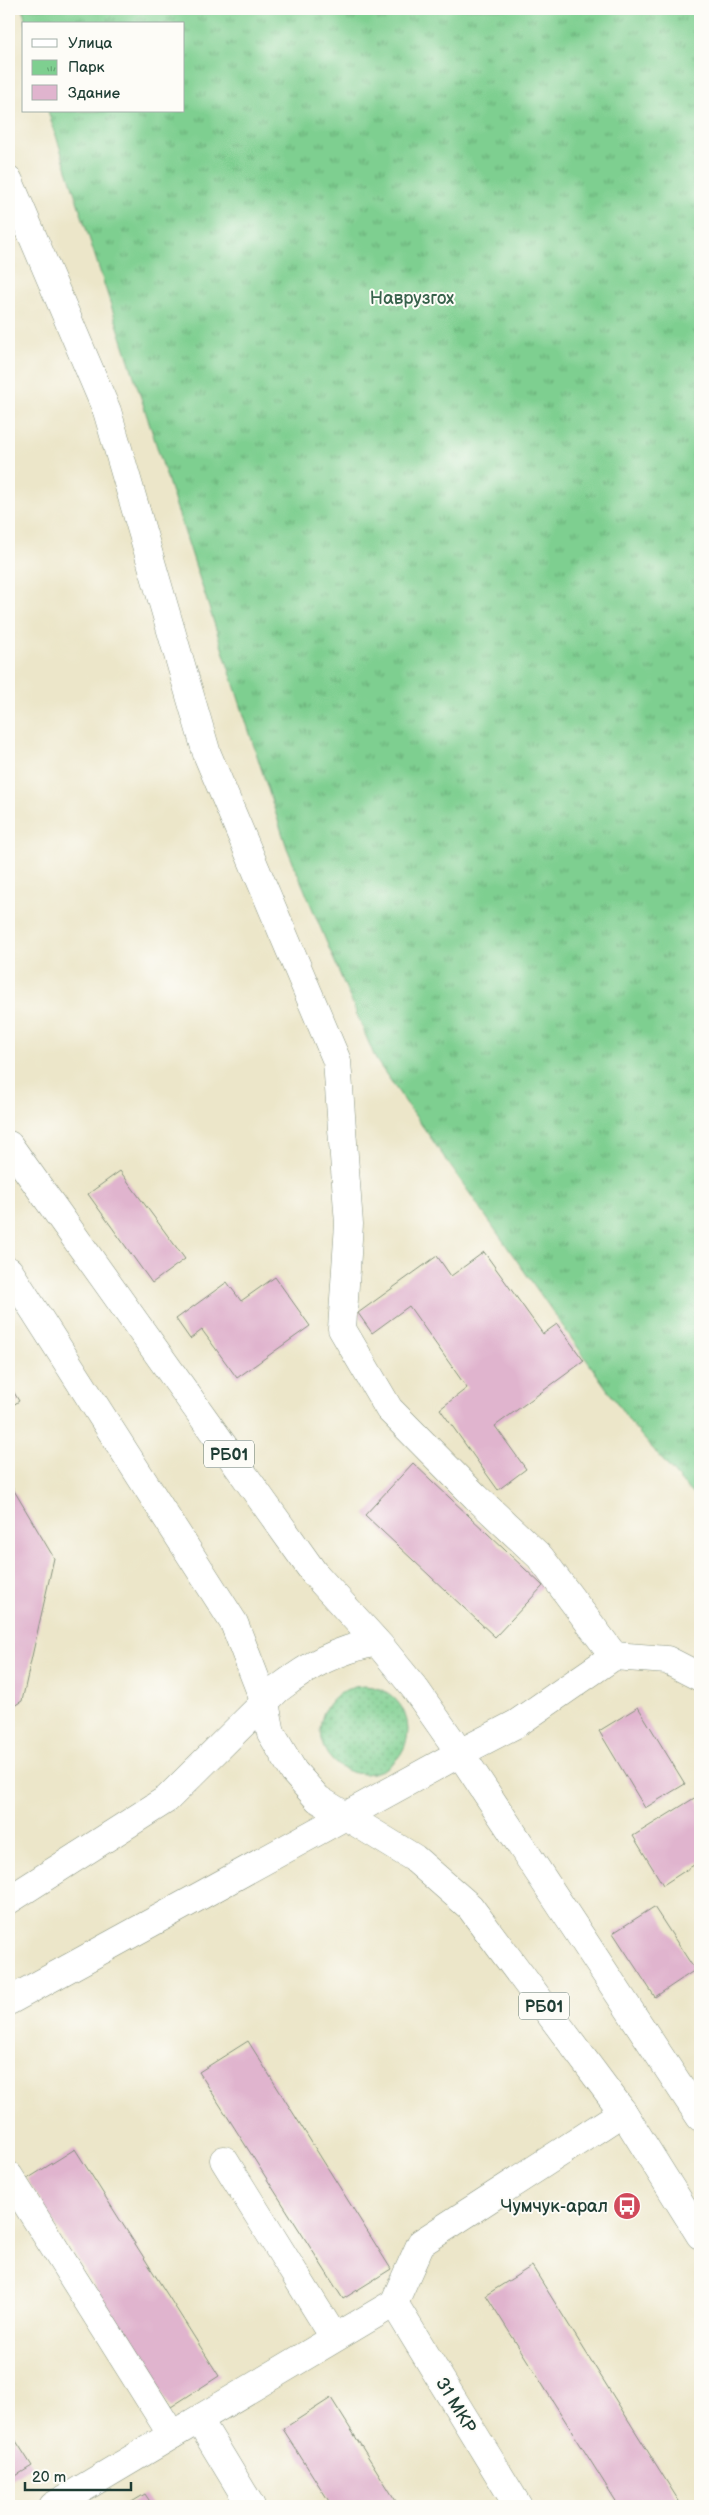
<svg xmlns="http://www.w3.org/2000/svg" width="709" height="2515" font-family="'Balsamiq Sans',sans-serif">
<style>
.grass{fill:url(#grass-dots);stroke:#4e8662}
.park{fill:url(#park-tufts);stroke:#4e8662}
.building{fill:#e0b4ce}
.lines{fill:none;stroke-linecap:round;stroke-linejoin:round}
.minor-casing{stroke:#86927e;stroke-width:29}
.major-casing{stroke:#86927e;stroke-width:29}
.highway-casing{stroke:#86927e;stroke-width:29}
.minor{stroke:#fff;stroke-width:28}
.major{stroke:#fff;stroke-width:28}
.highway{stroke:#fff;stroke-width:28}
.labels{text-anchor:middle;stroke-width:4;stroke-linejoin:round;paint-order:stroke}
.shield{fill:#fdfcf7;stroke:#62766e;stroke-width:1}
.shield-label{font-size:16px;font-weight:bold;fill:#1f3d34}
.park-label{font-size:18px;fill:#37624b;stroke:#fdfcf7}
.poi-label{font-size:18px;fill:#1f3d34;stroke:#fdfcf7;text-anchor:end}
.street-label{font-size:18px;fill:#1f3d34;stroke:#fdfcf7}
</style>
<defs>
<pattern id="grass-dots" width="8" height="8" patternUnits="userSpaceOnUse" patternTransform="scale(1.25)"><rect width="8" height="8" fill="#7ecf90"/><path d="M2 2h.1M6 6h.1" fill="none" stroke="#67a976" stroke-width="1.8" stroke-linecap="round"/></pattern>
<pattern id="park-tufts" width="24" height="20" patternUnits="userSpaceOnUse" patternTransform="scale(1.25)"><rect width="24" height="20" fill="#7ecf90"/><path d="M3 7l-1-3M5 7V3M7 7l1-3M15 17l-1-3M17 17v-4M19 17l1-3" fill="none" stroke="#67a976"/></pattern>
</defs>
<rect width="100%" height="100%" fill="#fdfcf7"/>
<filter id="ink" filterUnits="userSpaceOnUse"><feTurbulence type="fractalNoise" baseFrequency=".02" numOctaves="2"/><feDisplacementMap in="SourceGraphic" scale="10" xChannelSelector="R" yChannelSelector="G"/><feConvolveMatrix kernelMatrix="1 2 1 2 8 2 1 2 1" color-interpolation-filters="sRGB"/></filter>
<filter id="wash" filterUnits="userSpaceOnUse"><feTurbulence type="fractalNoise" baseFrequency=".0096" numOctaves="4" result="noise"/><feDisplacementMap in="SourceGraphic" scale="20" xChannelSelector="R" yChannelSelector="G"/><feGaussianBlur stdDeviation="1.12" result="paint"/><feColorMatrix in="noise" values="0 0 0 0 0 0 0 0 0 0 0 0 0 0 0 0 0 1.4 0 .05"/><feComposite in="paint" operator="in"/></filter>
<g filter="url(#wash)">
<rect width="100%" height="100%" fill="#ece6c9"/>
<circle class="grass" cx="364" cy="1730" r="44"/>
<polygon class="park" points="23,9 700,9 700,1503 633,1426 376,1060 287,848 48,111 184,111 184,24 26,24"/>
<g id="blocks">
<g class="building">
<polygon points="120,1171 185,1259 152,1283 88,1194"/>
<polygon points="484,1252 543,1334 557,1324 584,1361 495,1426 526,1469 498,1490 440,1409 467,1388 409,1306 372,1333 358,1313 437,1256 451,1276"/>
<polygon points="275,1277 310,1326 237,1378 202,1330 190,1339 176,1319 227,1282 241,1301"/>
<polygon points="9,1384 19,1401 9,1408"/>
<polygon points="413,1463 543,1586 495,1637 365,1515"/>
<polygon points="9,1482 54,1558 22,1701 9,1709"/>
<polygon points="638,1707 685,1784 645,1808 599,1731"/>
<polygon points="696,1797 700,1804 700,1861 663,1885 633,1836"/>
<polygon points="654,1907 695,1970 655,1997 613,1933"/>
<polygon points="248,2041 391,2269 343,2299 199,2072"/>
<polygon points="75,2149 219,2376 171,2407 27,2179"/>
<polygon points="532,2266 682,2506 619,2506 486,2295"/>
<polygon points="331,2398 399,2506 332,2506 283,2429"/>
<polygon points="9,2430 32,2466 9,2480"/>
<polygon points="145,2494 153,2506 125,2506"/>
</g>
</g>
</g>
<g filter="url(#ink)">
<use href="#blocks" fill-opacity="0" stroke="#86927e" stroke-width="1"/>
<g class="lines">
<g class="minor-casing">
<g id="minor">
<polyline points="9,181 107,411 207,754 337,1061 349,1224 342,1329 389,1409 476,1497 540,1557 614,1656"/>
<polyline points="460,1753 516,1724 614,1656 667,1660 700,1677"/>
<polyline points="224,2160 334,2337"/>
<polyline points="9,2176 172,2435"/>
<polyline points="394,2303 518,2506"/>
<polyline points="199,2420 251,2506"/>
<polyline points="53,2506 394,2303 421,2243 623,2112"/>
</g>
</g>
<g class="major-casing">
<g id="major">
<path d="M9 1900 167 1799 278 1689C311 1664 335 1651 376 1642"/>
<polyline points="9,2001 460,1753"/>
</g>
</g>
<g class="highway-casing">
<g id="highway">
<polyline points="9,1145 314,1573 382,1648 416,1690 460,1753 700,2117"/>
<polyline points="9,1271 234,1623 265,1703 271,1733 294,1772 318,1799 414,1858 470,1907 623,2112 700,2235"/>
</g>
</g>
<use href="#minor" class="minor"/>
<use href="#major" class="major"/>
<use href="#highway" class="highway"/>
</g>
</g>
<defs>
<g id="bus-disc" transform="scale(1.4375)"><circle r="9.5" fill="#d1495b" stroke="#fdfcf7"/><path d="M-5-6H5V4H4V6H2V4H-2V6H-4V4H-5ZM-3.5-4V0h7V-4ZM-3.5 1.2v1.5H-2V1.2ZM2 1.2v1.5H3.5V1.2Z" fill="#fff"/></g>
</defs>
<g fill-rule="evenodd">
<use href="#bus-disc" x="627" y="2206"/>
</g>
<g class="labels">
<g class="shield">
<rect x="204" y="1440.5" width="50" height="27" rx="4"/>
<rect x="519" y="1992.5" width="50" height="27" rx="4"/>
</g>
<g class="shield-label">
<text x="229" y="1460">РБ01</text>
<text x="544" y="2012">РБ01</text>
</g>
<g class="park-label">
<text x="412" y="304">Наврузгох</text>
</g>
<g class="poi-label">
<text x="608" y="2212">Чумчук-арал</text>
</g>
<g class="street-label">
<text transform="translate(456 2405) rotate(59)" y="6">31 МКР</text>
</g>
</g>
<rect width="709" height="2515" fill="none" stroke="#fdfcf7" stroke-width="30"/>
<rect x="22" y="22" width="162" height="90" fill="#fdfcf7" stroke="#a4b0a9"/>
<rect x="32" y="39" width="25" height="8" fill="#ffffff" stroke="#a4b0a9"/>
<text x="68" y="48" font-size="15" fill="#1f3d34">Улица</text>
<rect x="32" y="60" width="25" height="15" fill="url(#park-tufts)" stroke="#a4b0a9"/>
<text x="68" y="72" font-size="15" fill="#1f3d34">Парк</text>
<rect x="32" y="85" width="25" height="15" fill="#e0b4ce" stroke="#a4b0a9"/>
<text x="68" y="98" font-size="15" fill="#1f3d34">Здание</text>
<path d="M25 2482v8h106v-8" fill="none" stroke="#1f3d34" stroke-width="2.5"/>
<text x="32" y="2482" font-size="15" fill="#1f3d34" stroke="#fdfcf7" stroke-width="4" paint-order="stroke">20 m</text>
</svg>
